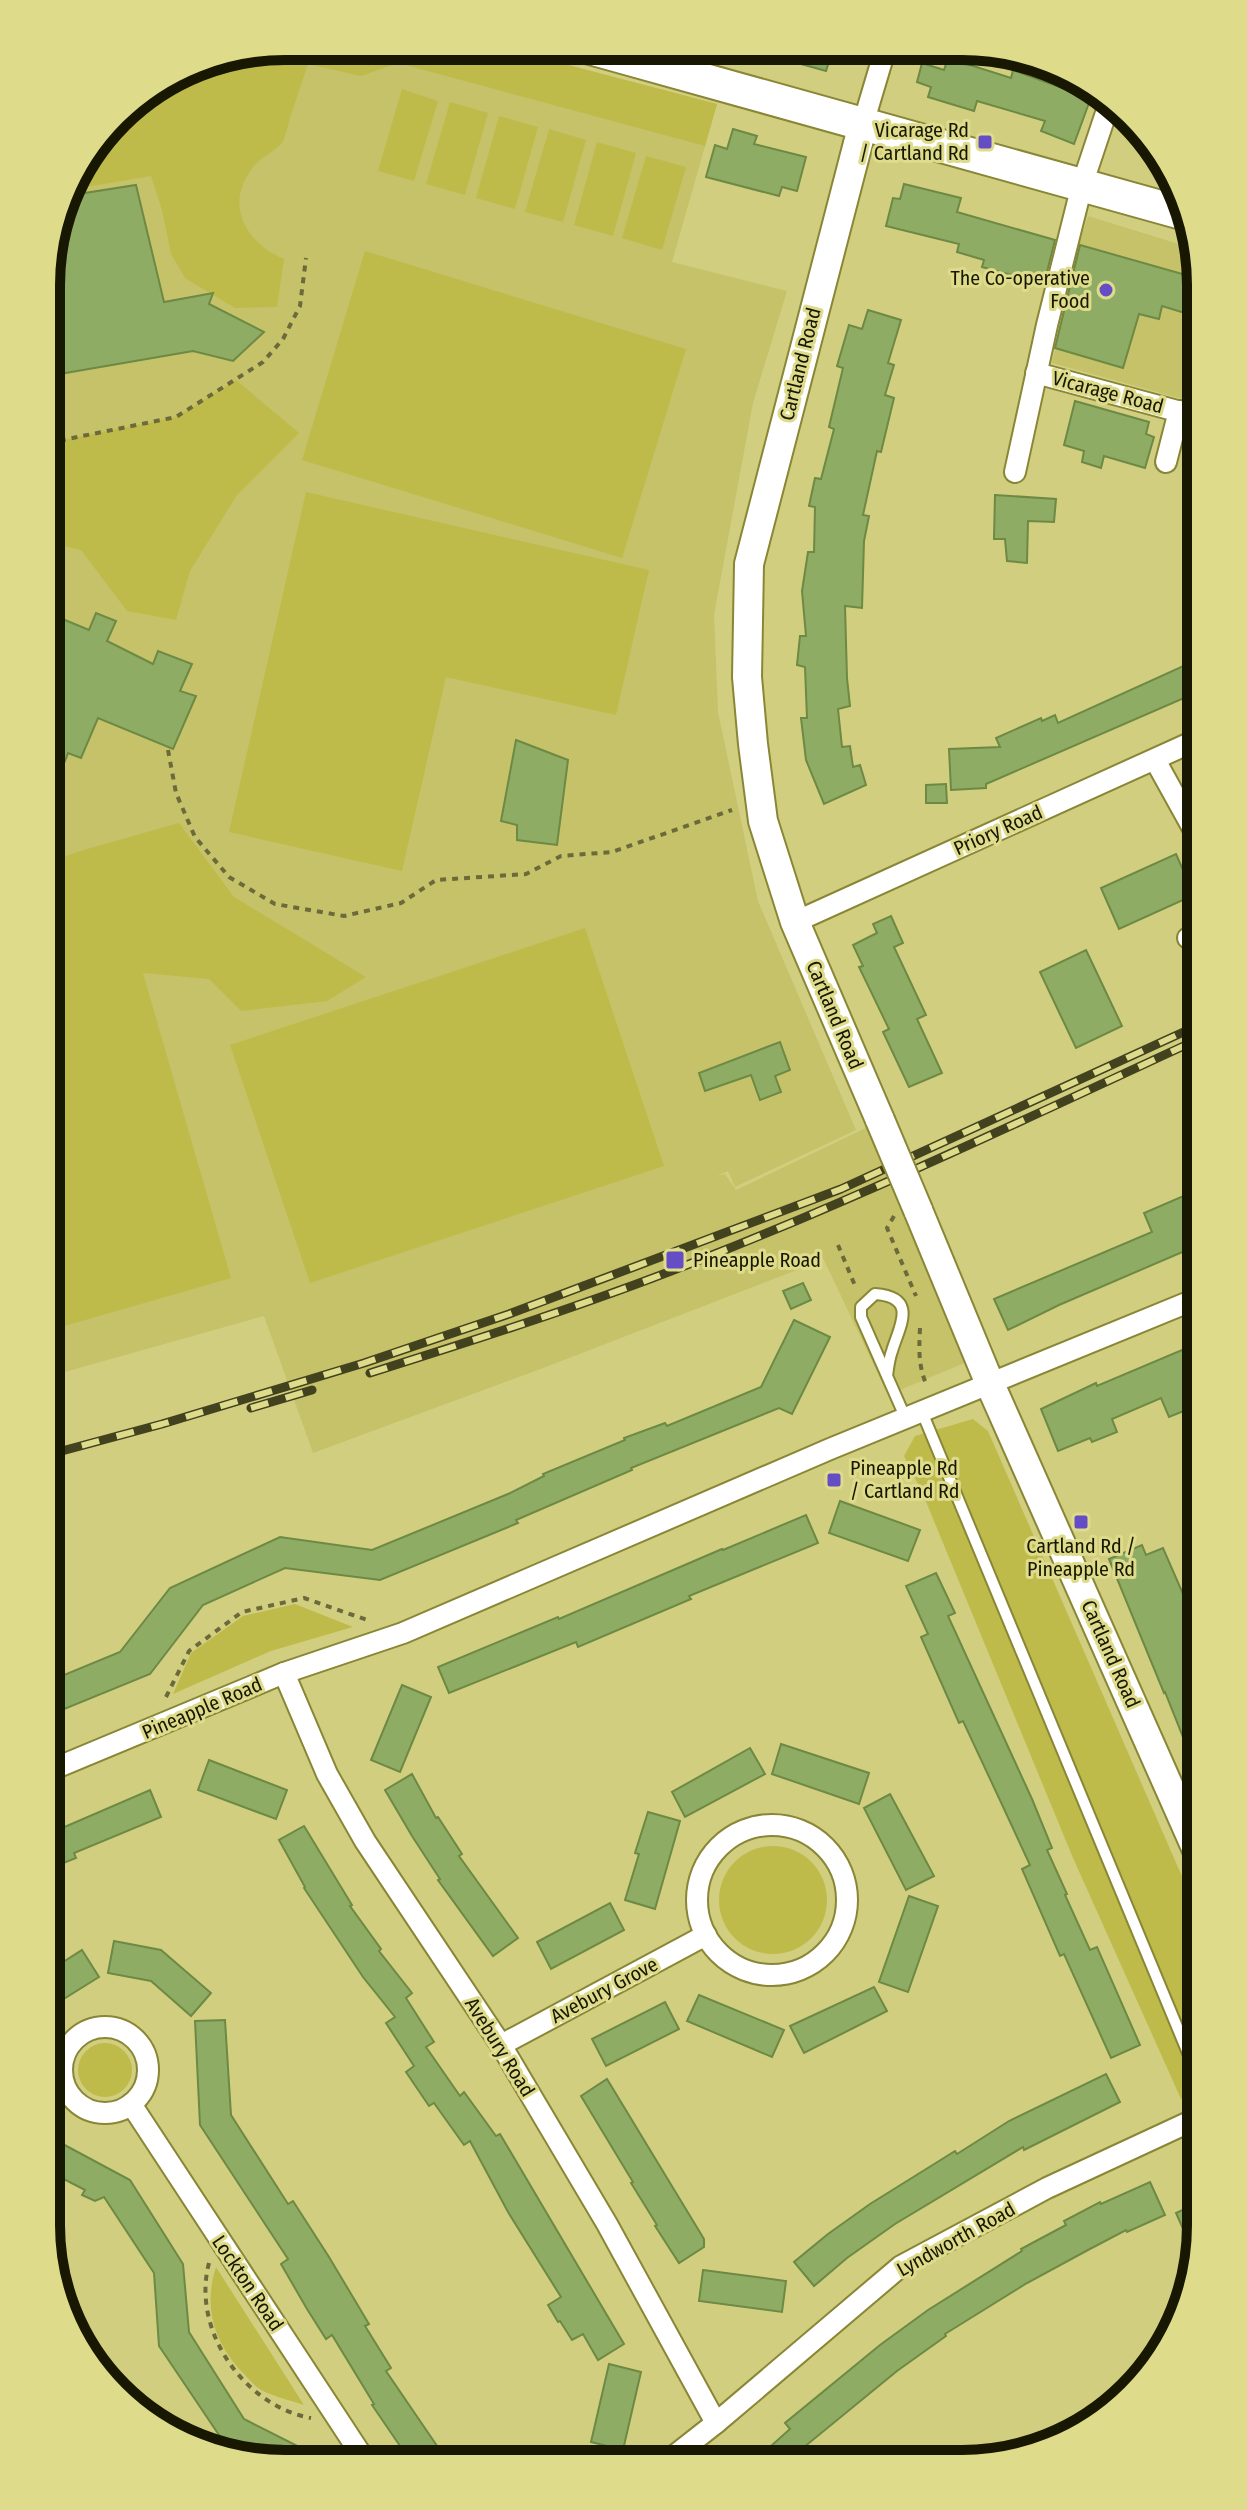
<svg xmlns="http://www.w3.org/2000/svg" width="1247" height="2510" font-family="'Fira Sans Condensed',sans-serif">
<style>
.built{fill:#c5c269}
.green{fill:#bfbb4b}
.building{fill:#8fac65;stroke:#6d8943;stroke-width:2}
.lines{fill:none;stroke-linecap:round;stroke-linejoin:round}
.lane-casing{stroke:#898636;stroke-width:14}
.street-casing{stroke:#898636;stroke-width:24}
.secondary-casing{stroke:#898636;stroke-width:32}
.primary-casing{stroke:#898636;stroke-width:36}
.path{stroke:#6c6a3a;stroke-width:4;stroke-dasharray:6 6;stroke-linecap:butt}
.lane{stroke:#fff;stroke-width:10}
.street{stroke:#fff;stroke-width:20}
.secondary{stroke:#fff;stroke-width:28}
.primary{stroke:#fff;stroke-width:32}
.rail-casing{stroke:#43421e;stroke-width:9}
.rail{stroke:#dedc8b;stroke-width:6;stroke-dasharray:18;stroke-linecap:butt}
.secondary-bridge-casing{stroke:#898636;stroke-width:32;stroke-linecap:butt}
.secondary-bridge{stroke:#fff;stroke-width:28}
.poi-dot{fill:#654dc6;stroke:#dedc8b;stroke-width:3}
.labels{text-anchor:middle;stroke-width:6;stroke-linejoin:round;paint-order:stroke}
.poi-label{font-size:20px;fill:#181701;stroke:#dedc8b;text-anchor:end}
.street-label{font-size:20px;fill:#181701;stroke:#dedc8b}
.rim{fill:none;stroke:#181701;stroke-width:10}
</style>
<rect width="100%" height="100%" fill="#d1cf7f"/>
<g class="built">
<polygon points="285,46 499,47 717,104 672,262 787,291 753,403 714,615 718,712 758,901 856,1130 735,1187 728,1171 717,1176 725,1174 736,1190 868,1127 967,1362 888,1395 823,1258 797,1270 538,1370 313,1453 264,1316 47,1377 48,255 71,179 127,106 194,64"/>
<polygon points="1088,216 1195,249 1201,285 1201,404 1052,363 1079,244"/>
</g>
<g class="green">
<path d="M285 46 499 47 717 104 705 146 398 63 361 76 308 64C302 82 296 100 290 118 288 125 286 135 283 141 278 150 262 156 255 165 223 202 244 242 284 259L277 307 235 308 185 278 171 254 162 210 151 176 68 190 71 179 127 106 194 64Z"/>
<polygon points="402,89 438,101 414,181 378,171"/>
<polygon points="450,102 488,113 465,195 426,184"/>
<polygon points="499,116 538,127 515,209 476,198"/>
<polygon points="549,129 586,140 563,222 525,212"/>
<polygon points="597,142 636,153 613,236 574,225"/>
<polygon points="646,156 686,167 662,250 622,238"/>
<polygon points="365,251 686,349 622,558 302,460"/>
<polygon points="236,380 299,433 237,495 190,571 176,620 127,611 81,550 48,542 48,443 176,417"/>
<polygon points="306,492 649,570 616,715 446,677 402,871 229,832"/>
<polygon points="179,823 234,897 366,977 327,1001 241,1011 209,979 143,973 231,1278 47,1331 47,863 80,851"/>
<polygon points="585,928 664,1166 310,1283 230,1045"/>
<polygon points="973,1419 988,1431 1201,1920 1200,2092 1181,2099 1073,1858 922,1492 904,1456 915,1436"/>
<polygon points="295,1604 353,1627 271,1651 173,1694 191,1653 243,1616"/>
<circle cx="773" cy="1900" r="54"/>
<circle cx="105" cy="2070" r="27"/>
<path d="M216 2267 304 2405C290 2400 274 2397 261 2390 254 2386 248 2378 243 2373 214 2343 203 2307 216 2267Z"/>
</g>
<g class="building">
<polygon points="770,49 833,49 826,71 769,55"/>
<polygon points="948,58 1011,78 1013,70 1073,92 1076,84 1093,92 1074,144 1041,131 1045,121 977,101 974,111 928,97 931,87 917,82 922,63 944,70"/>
<polygon points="733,129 757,136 754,144 806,157 797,191 782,187 779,196 706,177 715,145 727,149"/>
<polygon points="904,184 961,198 957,212 1055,240 1044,284 982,267 984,260 957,252 959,244 886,226 893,198 900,199"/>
<polygon points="136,185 164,302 213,293 209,304 264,332 233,361 193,351 48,376 48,255 66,196"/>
<polygon points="1080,245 1200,279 1201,318 1162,306 1159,319 1139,314 1123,368 1055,348"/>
<polygon points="868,310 901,320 888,363 894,365 885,395 894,398 881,452 877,451 863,515 869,516 864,541 862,608 845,606 847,678 850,706 838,709 842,747 850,746 853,767 860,765 866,785 824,804 806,760 801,718 807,718 805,667 797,665 800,636 806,636 802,591 808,552 814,552 815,507 809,506 815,478 821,479 834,429 829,427 843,368 837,366 849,325 862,329"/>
<polygon points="1075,401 1149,422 1146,434 1154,437 1145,468 1104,456 1101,468 1082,462 1084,451 1064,445"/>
<polygon points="995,495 1056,499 1054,522 1028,521 1027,563 1007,561 1005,539 994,539"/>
<polygon points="48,613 89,630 96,613 116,621 107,641 153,664 158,651 192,664 180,691 196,696 173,749 98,718 81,758 68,753 65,761 48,749"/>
<polygon points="1201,658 1201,687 1190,693 1191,695 986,784 986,788 951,790 949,749 1000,747 996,738 1041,718 1042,721 1055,715 1058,723"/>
<polygon points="516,740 568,760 557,845 517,840 517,825 501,821"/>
<polygon points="946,784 947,803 926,803 926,785"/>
<polygon points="1176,854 1194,895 1119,929 1101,888"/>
<polygon points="891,916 903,943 894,947 926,1015 917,1019 942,1073 909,1087 883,1032 889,1029 859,967 863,966 853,945 877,933 873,924"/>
<polygon points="1086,950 1122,1026 1076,1048 1040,972"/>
<polygon points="780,1042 790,1070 775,1076 781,1092 760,1100 751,1075 705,1091 699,1073"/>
<polygon points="1195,1191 1201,1207 1201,1244 1059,1305 1008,1330 994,1299 1152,1232 1144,1213"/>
<polygon points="803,1283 811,1300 791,1309 783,1291"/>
<polygon points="794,1320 830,1337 792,1414 779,1408 631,1468 632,1470 516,1520 518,1523 380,1580 285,1568 203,1605 150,1674 57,1712 47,1682 120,1652 170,1588 280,1537 372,1550 508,1494 544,1476 543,1474 625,1440 624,1438 665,1423 667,1426 761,1387"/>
<polygon points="1201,1342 1201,1404 1169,1417 1161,1398 1112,1419 1117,1432 1092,1442 1090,1438 1058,1451 1041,1409 1096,1383 1097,1386"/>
<polygon points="840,1501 920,1530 908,1561 829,1533"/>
<polygon points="806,1515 818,1543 689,1596 691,1599 578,1647 576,1642 449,1693 438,1667 558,1617 559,1619 722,1549 723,1550"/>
<polygon points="1142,1545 1146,1555 1163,1548 1183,1594 1201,1587 1201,1667 1194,1670 1201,1689 1201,1772 1185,1736 1183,1737 1165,1692 1164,1693 1109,1559"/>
<polygon points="936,1573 955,1613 948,1616 1032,1799 1052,1848 1047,1850 1067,1894 1065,1895 1090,1950 1097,1947 1140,2045 1111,2058 1064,1954 1060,1956 1022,1869 1030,1865 1005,1811 963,1721 959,1723 921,1637 928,1634 906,1586"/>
<polygon points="402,1685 431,1697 400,1772 371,1760"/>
<polygon points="781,1744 869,1773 859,1804 772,1774"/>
<polygon points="750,1748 765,1774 685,1817 672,1792"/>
<polygon points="209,1760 287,1790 276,1819 198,1790"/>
<polygon points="412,1774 436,1818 438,1817 462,1854 459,1856 518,1938 493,1956 438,1880 440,1879 412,1836 385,1790"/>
<polygon points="150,1790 161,1817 74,1853 76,1858 46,1870 46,1835"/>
<polygon points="890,1794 934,1876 906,1890 864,1808"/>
<polygon points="648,1812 680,1821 655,1909 625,1900 639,1854 635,1853"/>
<polygon points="304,1826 352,1905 350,1906 381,1949 379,1951 412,1993 406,1998 434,2042 426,2047 460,2096 464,2092 496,2136 500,2134 624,2344 598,2360 583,2334 572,2340 560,2321 558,2322 548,2305 561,2297 508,2212 470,2141 464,2145 434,2103 429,2106 406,2072 414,2066 386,2023 395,2017 363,1977 304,1888 305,1887 279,1840"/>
<polygon points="909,1896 938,1906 908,1992 879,1982"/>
<polygon points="610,1903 624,1930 551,1969 537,1942"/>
<polygon points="114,1941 161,1950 211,1993 191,2016 151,1981 108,1973"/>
<polygon points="82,1950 99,1977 46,2010 46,1973"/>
<polygon points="874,1987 887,2011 804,2053 790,2026"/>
<polygon points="699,1995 784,2030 772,2057 687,2021"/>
<polygon points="665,2002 679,2029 606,2066 592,2039"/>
<polygon points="225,2020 231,2115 288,2204 293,2201 329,2257 369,2324 365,2326 391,2368 386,2371 448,2462 411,2462 372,2405 374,2404 332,2335 326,2339 307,2309 281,2264 288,2259 200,2125 195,2021"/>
<polygon points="1106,2074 1120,2102 1024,2150 1023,2147 895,2224 847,2258 814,2286 794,2262 828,2234 870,2204 955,2151 957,2154 1009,2121"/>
<polygon points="607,2079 704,2239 704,2247 679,2263 655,2226 657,2225 631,2183 633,2182 581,2096"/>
<polygon points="46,2135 130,2180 183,2264 189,2332 244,2419 329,2462 263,2462 225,2444 159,2346 154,2273 104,2197 95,2201 82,2195 85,2190 46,2170"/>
<polygon points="1150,2182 1165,2215 1127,2232 1126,2230 1088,2250 1027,2283 945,2334 946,2336 897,2371 798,2452 809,2464 752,2463 790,2429 785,2423 880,2345 928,2310 1022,2251 1021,2249 1066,2225 1064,2221 1100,2202 1101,2204"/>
<polygon points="1200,2202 1200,2241 1196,2258 1176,2213"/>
<polygon points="703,2270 786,2281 782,2312 699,2301"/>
<polygon points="609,2364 641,2372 623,2450 591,2442"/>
</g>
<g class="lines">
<g class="lane-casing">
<g id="lane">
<path d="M887 1376C888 1368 889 1359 892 1351 899 1327 919 1297 875 1294L861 1307V1317L906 1419"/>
<polyline points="922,1412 1200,2082"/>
</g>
</g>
<g class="street-casing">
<g id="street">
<polyline points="863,124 885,50"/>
<polyline points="1036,373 1192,415"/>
<polyline points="1166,462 1179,411"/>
<polyline points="1015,472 1047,325 1082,185 1110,101"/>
<polyline points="1155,760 1201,843"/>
<polyline points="795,922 1201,738"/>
<polyline points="1188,938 1201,929"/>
<polyline points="284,1673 327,1774 365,1841 501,2045 607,2224 716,2423"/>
<polyline points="46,1772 284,1673 403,1633 830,1449 1201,1297"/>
<circle cx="772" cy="1900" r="75"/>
<circle cx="105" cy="2070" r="43"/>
<polyline points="501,2045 706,1935"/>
<polyline points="131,2104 366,2462"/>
<polyline points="665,2463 716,2423 901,2266 1047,2188 1200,2117"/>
</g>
</g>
<g class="secondary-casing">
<g id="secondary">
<polyline points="863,124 749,564 747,677 753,744 763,821 795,922 880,1120"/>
<polyline points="918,1210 990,1384 1201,1859"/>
</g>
</g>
<g class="primary-casing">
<polyline id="primary" points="590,48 1189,215"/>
</g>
<g class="path">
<polyline points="48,443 176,417 263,362 283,339 300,306 306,258"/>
<polyline points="168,750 176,793 195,837 229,877 275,904 344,916 401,903 436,880 526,874 561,856 612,852 732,810"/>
<polyline points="894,1216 887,1228 916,1296"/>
<polyline points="838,1245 856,1288 857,1287"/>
<path d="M920 1328C919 1349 918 1366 927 1386"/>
<polyline points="166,1697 189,1651 242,1612 304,1598 370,1621"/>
<path d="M209 2263C191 2330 244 2406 311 2418"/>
</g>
<use href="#lane" class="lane"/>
<use href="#street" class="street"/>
<use href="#secondary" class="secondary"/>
<use href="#primary" class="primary"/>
<g class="rail-casing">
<g id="rail">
<path d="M370 1373C481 1338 594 1302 702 1259 871 1193 1036 1114 1201 1038"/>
<polyline points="251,1408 312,1390"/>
<polyline points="47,1455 162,1424 364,1363 509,1314 841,1189 1201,1024"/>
</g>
</g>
<use href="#rail" class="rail"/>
<g class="secondary-bridge-casing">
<polyline id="secondary-bridge" points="880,1120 918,1210"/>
</g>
<use href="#secondary-bridge" class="secondary-bridge"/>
</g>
<g class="poi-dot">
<rect x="977" y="134" width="16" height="16" rx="4"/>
<circle cx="1106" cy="290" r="8"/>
<rect x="665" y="1250" width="20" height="20" rx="4"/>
<rect x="826" y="1472" width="16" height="16" rx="4"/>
<rect x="1073" y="1514" width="16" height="16" rx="4"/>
</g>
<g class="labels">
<g class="poi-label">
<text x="969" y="137">Vicarage Rd<tspan x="969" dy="23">/ Cartland Rd</tspan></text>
<text x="1090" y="285">The Co-operative<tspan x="1090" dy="23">Food</tspan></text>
<text x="693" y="1267" text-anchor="start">Pineapple Road</text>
<text x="850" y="1475" text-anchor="start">Pineapple Rd<tspan x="850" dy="23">/ Cartland Rd</tspan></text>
<text x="1081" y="1553" text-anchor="middle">Cartland Rd /<tspan x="1081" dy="23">Pineapple Rd</tspan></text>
</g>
<g class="street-label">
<text transform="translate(800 364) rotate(-76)" y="7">Cartland Road</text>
<text transform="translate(1108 392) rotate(15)" y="7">Vicarage Road</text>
<text transform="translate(998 830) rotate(-24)" y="7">Priory Road</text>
<text transform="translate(835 1015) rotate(67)" y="7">Cartland Road</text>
<text transform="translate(1111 1654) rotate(66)" y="7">Cartland Road</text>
<text transform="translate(202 1708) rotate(-23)" y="7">Pineapple Road</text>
<text transform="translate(604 1990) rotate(-28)" y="7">Avebury Grove</text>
<text transform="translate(500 2047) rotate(58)" y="7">Avebury Road</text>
<text transform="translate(956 2239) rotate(-29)" y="7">Lyndworth Road</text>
<text transform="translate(248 2283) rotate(56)" y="7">Lockton Road</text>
</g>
</g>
<path d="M0 0H1247V2510H0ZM285 60H962A225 225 0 0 1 1187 285V2225A225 225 0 0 1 962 2450H285A225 225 0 0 1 60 2225V285A225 225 0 0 1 285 60Z" fill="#dedc8b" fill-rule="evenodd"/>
<path class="rim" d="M285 60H962A225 225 0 0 1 1187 285V2225A225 225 0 0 1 962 2450H285A225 225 0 0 1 60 2225V285A225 225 0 0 1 285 60Z"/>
</svg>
